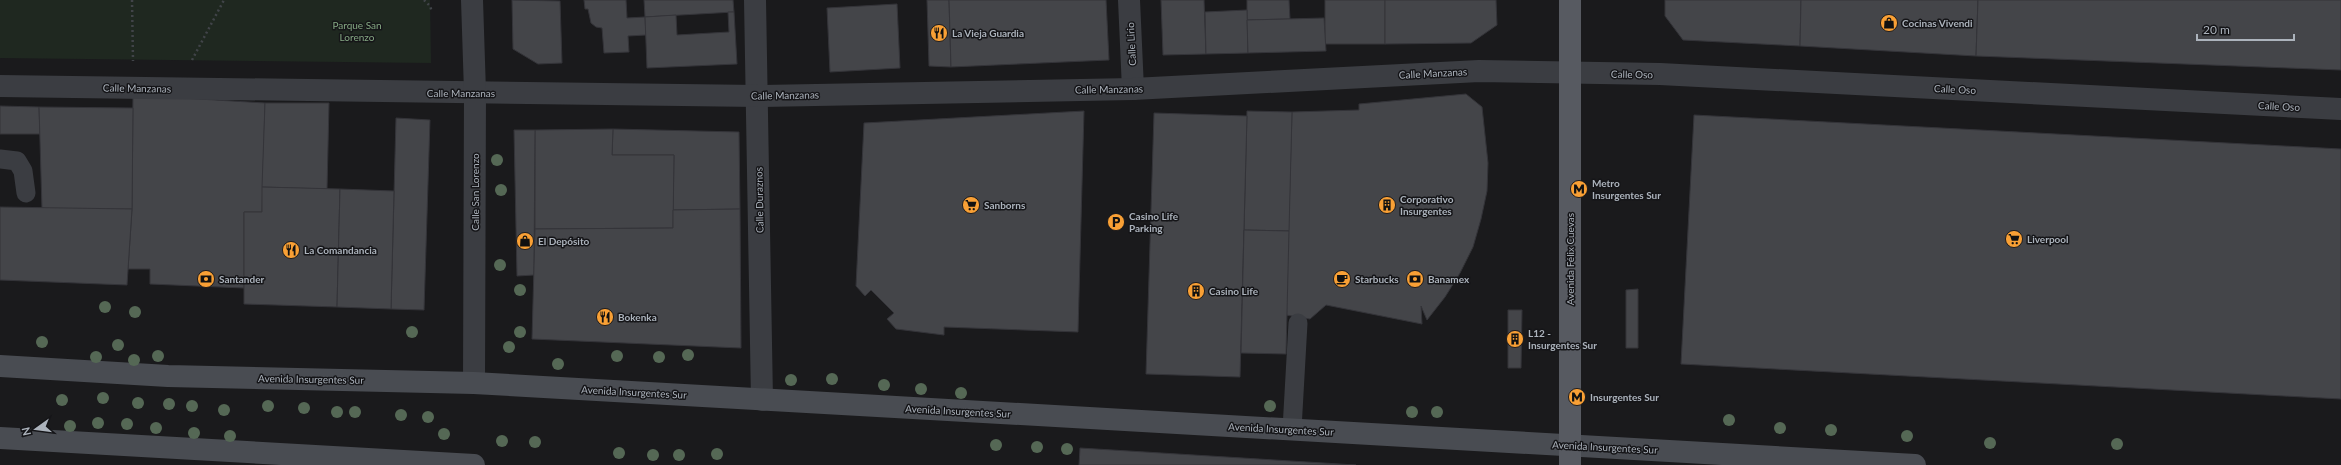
<svg xmlns="http://www.w3.org/2000/svg" width="2341" height="465" font-family="Lato,sans-serif">
<style>
.green{fill:#1f2820}
.building{fill:#444549;stroke:#343439}
.lines{fill:none;stroke-linecap:round;stroke-linejoin:round}
.path{stroke:#414449;stroke-width:2.5;stroke-dasharray:2 3;stroke-linecap:butt}
.service{stroke:#3b3d42;stroke-width:19}
.minor{stroke:#3b3d42;stroke-width:22}
.tertiary{stroke:#3b3d42;stroke-width:22}
.secondary{stroke:#494c52;stroke-width:22}
.primary{stroke:#575a61;stroke-width:22}
.tree{fill:#556855}
.labels{text-anchor:middle;stroke-width:3;stroke-linejoin:round;paint-order:stroke}
.poi-label{font-size:10px;font-weight:bold;fill:#acb3bc;stroke:#151518;text-anchor:start}
.park-label{font-size:10px;fill:#85a883;stroke:#151518}
.street-label{font-size:10px;fill:#acb3bc;stroke:#151518}
</style>
<rect width="100%" height="100%" fill="#1a1a1c"/>
<polygon class="green" points="0,0 430,0 431,63 0,58"/>
<g class="building">
<polygon points="512,0 560,1 562,63 538,64 513,49"/>
<polygon points="584,0 626,0 627,18 645,17 646,35 628,36 629,52 604,53 602,28 596,27 591,23 588,9 585,9"/>
<polygon points="644,0 733,0 734,12 645,17"/>
<polygon points="927,0 949,0 951,67 929,66"/>
<polygon points="949,0 1106,0 1109,60 951,67"/>
<polygon points="1161,0 1204,0 1206,54 1163,55"/>
<polygon points="1247,0 1289,0 1290,19 1247,20"/>
<rect x="1325" y="0" width="60" height="44"/>
<polygon points="1385,0 1496,0 1497,25 1471,43 1385,44"/>
<polygon points="1665,0 1801,0 1800,46 1683,40 1665,16"/>
<polygon points="1801,0 1978,0 1976,56 1800,46"/>
<polygon points="1978,0 2341,0 2341,70 1976,56"/>
<polygon points="897,4 900,68 830,72 827,8"/>
<polygon points="1247,10 1248,53 1206,54 1205,12"/>
<polygon points="728,12 734,12 737,64 647,68 645,17 676,15 677,35 729,32"/>
<polygon points="1324,18 1326,51 1248,53 1247,20"/>
<polygon points="1466,94 1482,107 1488,163 1487,191 1481,219 1473,247 1460,273 1445,297 1427,320 1421,306 1422,324 1326,305 1310,319 1286,315 1292,112 1359,110 1359,104"/>
<polygon points="133,95 265,103 262,212 244,212 244,288 150,284 150,269 128,269 132,209"/>
<polygon points="265,103 329,103 327,189 262,187"/>
<polygon points="0,106 39,107 40,134 0,134"/>
<polygon points="39,107 133,108 132,209 42,209"/>
<polygon points="1084,111 1078,332 944,327 944,335 896,329 887,319 894,313 871,290 865,296 856,286 864,123"/>
<polygon points="1247,111 1292,112 1289,231 1244,230"/>
<polygon points="1154,113 1247,116 1240,377 1146,374"/>
<polygon points="1694,115 2341,149 2341,399 1681,364"/>
<polygon points="396,118 430,120 424,310 391,309"/>
<polygon points="613,129 739,132 740,209 673,210 674,155 612,155"/>
<polygon points="613,129 612,155 674,155 673,228 535,229 535,130"/>
<polygon points="514,130 535,130 534,275 517,276"/>
<polygon points="262,187 340,189 337,307 244,304 244,212 262,212"/>
<polygon points="340,189 394,191 391,309 337,307"/>
<polygon points="0,207 132,209 127,285 0,280"/>
<polygon points="740,209 741,348 532,339 535,229 673,228 673,210"/>
<polygon points="1244,230 1289,231 1286,354 1241,353"/>
<polygon points="1638,289 1638,348 1626,348 1626,290"/>
<polygon points="1508,310 1522,310 1521,368 1508,368"/>
<polygon points="1080,448 1356,465 1079,465"/>
</g>
<g class="lines">
<g class="path">
<polyline points="132,0 133,61"/>
<polyline points="424,0 430,6 432,12"/>
<polyline points="192,60 224,0"/>
</g>
<g class="service">
<polyline points="0,159 17,161 23,171 26,193"/>
<polyline points="1292,429 1298,323"/>
</g>
<g class="minor">
<polyline points="755,0 762,400"/>
<polyline points="1129,0 1133,89"/>
<polyline points="0,86 758,96 1133,89 1479,71 1660,74 2341,109"/>
</g>
<polyline class="tertiary" points="472,0 475,92 474,383"/>
<g class="secondary">
<polyline points="0,366 168,376 474,383 1915,465"/>
<polyline points="0,438 474,465"/>
</g>
<polyline class="primary" points="1570,465 1570,0"/>
</g>
<g class="tree">
<circle cx="497" cy="160" r="6"/>
<circle cx="501" cy="190" r="6"/>
<circle cx="500" cy="265" r="6"/>
<circle cx="520" cy="290" r="6"/>
<circle cx="105" cy="307" r="6"/>
<circle cx="135" cy="312" r="6"/>
<circle cx="412" cy="332" r="6"/>
<circle cx="520" cy="332" r="6"/>
<circle cx="42" cy="342" r="6"/>
<circle cx="118" cy="345" r="6"/>
<circle cx="509" cy="347" r="6"/>
<circle cx="688" cy="355" r="6"/>
<circle cx="158" cy="356" r="6"/>
<circle cx="617" cy="356" r="6"/>
<circle cx="96" cy="357" r="6"/>
<circle cx="659" cy="357" r="6"/>
<circle cx="134" cy="360" r="6"/>
<circle cx="558" cy="364" r="6"/>
<circle cx="832" cy="379" r="6"/>
<circle cx="791" cy="380" r="6"/>
<circle cx="884" cy="385" r="6"/>
<circle cx="921" cy="389" r="6"/>
<circle cx="961" cy="393" r="6"/>
<circle cx="103" cy="398" r="6"/>
<circle cx="62" cy="400" r="6"/>
<circle cx="138" cy="403" r="6"/>
<circle cx="169" cy="404" r="6"/>
<circle cx="192" cy="406" r="6"/>
<circle cx="268" cy="406" r="6"/>
<circle cx="1270" cy="406" r="6"/>
<circle cx="304" cy="408" r="6"/>
<circle cx="224" cy="410" r="6"/>
<circle cx="337" cy="412" r="6"/>
<circle cx="355" cy="412" r="6"/>
<circle cx="1412" cy="412" r="6"/>
<circle cx="1437" cy="412" r="6"/>
<circle cx="401" cy="415" r="6"/>
<circle cx="428" cy="417" r="6"/>
<circle cx="1729" cy="420" r="6"/>
<circle cx="98" cy="423" r="6"/>
<circle cx="127" cy="424" r="6"/>
<circle cx="70" cy="426" r="6"/>
<circle cx="156" cy="428" r="6"/>
<circle cx="1780" cy="428" r="6"/>
<circle cx="1831" cy="430" r="6"/>
<circle cx="194" cy="433" r="6"/>
<circle cx="444" cy="434" r="6"/>
<circle cx="230" cy="436" r="6"/>
<circle cx="1907" cy="436" r="6"/>
<circle cx="502" cy="441" r="6"/>
<circle cx="535" cy="442" r="6"/>
<circle cx="1990" cy="443" r="6"/>
<circle cx="2117" cy="444" r="6"/>
<circle cx="996" cy="445" r="6"/>
<circle cx="1037" cy="447" r="6"/>
<circle cx="1067" cy="449" r="6"/>
<circle cx="619" cy="453" r="6"/>
<circle cx="717" cy="454" r="6"/>
<circle cx="653" cy="455" r="6"/>
<circle cx="679" cy="455" r="6"/>
</g>
<defs>
<g id="shop-disc" transform="scale(0.9)"><circle r="9.5" fill="#f9a035" stroke="#151518"/><path d="M-5-2.5h2.3a2.7 3.5 0 0 1 5.4 0H5L5.5 6h-11ZM-1.5-2.5h3a1.5 2.3 0 0 0-3 0Z" fill="#111"/></g>
<g id="restaurant-disc" transform="scale(0.9)"><circle r="9.5" fill="#f9a035" stroke="#151518"/><path d="M-5-6h1v4h1v-4h1v4h1v-4h1v5L-1.5 .5V6h-2V.5L-5-1ZM5-6V6H3V1.5H1.5Q1.5-4 5-6Z" fill="#111"/></g>
<g id="metro-disc" transform="scale(0.9)"><circle r="9.5" fill="#f9a035" stroke="#151518"/><path d="M-5.5 5V-5H-3L0 0L3-5H5.5V5H3V-.5L0 4L-3-.5V5Z" fill="#111"/></g>
<g id="supermarket-disc" transform="scale(0.9)"><circle r="9.5" fill="#f9a035" stroke="#151518"/><path d="M-6-5.5h2.5l.6 2H6L4.5 2H-2.5L-4.4-4H-6ZM-1.5 3.2a1.3 1.3 0 1 0 .1 0ZM3 3.2a1.3 1.3 0 1 0 .1 0Z" fill="#111"/></g>
<g id="building-disc" transform="scale(0.9)"><circle r="9.5" fill="#f9a035" stroke="#151518"/><path d="M-4-6H4V6H1V3H-1V6H-4ZM-2.5-4.3h1.7v1.8h-1.7ZM.8-4.3h1.7v1.8H.8ZM-2.5-1h1.7V.8h-1.7ZM.8-1h1.7V.8H.8Z" fill="#111"/></g>
<g id="parking-disc" transform="scale(0.9)"><circle r="9.5" fill="#f9a035" stroke="#151518"/><path d="M-3.5-5.5H1a3.5 3.5 0 0 1 0 7H-1V5.5H-3.5ZM-1-3.4V-.6H.8a1.4 1.4 0 0 0 0-2.8Z" fill="#111"/></g>
<g id="bank-disc" transform="scale(0.9)"><circle r="9.5" fill="#f9a035" stroke="#151518"/><path d="M-6-4H6V4H-6ZM0-2.3a2.3 2.3 0 1 0 0 4.6a2.3 2.3 0 1 0 0-4.6Z" fill="#111"/></g>
<g id="cafe-disc" transform="scale(0.9)"><circle r="9.5" fill="#f9a035" stroke="#151518"/><path d="M-5.5-4.5H6V0H3Q3 3.5 0 3.5H-2.5Q-5.5 3.5-5.5 0ZM3-3.2v2h1.7v-2ZM-6 4.5H4V6H-6Z" fill="#111"/></g>
</defs>
<g fill-rule="evenodd">
<use href="#shop-disc" x="1889" y="23"/>
<use href="#restaurant-disc" x="939" y="33"/>
<use href="#metro-disc" x="1579" y="189"/>
<use href="#supermarket-disc" x="971" y="205"/>
<use href="#building-disc" x="1387" y="205"/>
<use href="#parking-disc" x="1116" y="222"/>
<use href="#supermarket-disc" x="2014" y="239"/>
<use href="#shop-disc" x="525" y="241"/>
<use href="#restaurant-disc" x="291" y="250"/>
<use href="#bank-disc" x="206" y="279"/>
<use href="#cafe-disc" x="1342" y="279"/>
<use href="#bank-disc" x="1415" y="279"/>
<use href="#building-disc" x="1196" y="291"/>
<use href="#restaurant-disc" x="605" y="317"/>
<use href="#building-disc" x="1515" y="339"/>
<use href="#metro-disc" x="1577" y="397"/>
</g>
<g class="labels">
<g class="poi-label">
<text x="1902" y="27">Cocinas Vivendi</text>
<text x="952" y="37">La Vieja Guardia</text>
<text x="1592" y="187">Metro<tspan x="1592" dy="12">Insurgentes Sur</tspan></text>
<text x="1400" y="203">Corporativo<tspan x="1400" dy="12">Insurgentes</tspan></text>
<text x="984" y="209">Sanborns</text>
<text x="1129" y="220">Casino Life<tspan x="1129" dy="12">Parking</tspan></text>
<text x="2027" y="243">Liverpool</text>
<text x="538" y="245">El Depósito</text>
<text x="304" y="254">La Comandancia</text>
<text x="219" y="283">Santander</text>
<text x="1355" y="283">Starbucks</text>
<text x="1428" y="283">Banamex</text>
<text x="1209" y="295">Casino Life</text>
<text x="618" y="321">Bokenka</text>
<text x="1528" y="337">L12 -<tspan x="1528" dy="12">Insurgentes Sur</tspan></text>
<text x="1590" y="401">Insurgentes Sur</text>
</g>
<g class="park-label">
<text x="357" y="29">Parque San<tspan x="357" dy="12">Lorenzo</tspan></text>
</g>
<g class="street-label">
<text transform="translate(1131 44) rotate(-93)" y="4">Calle Lirio</text>
<text transform="translate(1433 73) rotate(-3)" y="4">Calle Manzanas</text>
<text transform="translate(1632 74) rotate(1)" y="4">Calle Oso</text>
<text transform="translate(137 88) rotate(1)" y="4">Calle Manzanas</text>
<text transform="translate(1109 89) rotate(-1)" y="4">Calle Manzanas</text>
<text transform="translate(1955 89) rotate(3)" y="4">Calle Oso</text>
<text x="461" y="97">Calle Manzanas</text>
<text transform="translate(785 95) rotate(-1)" y="4">Calle Manzanas</text>
<text transform="translate(2279 106) rotate(3)" y="4">Calle Oso</text>
<text transform="translate(475 192) rotate(-90)" y="4">Calle San Lorenzo</text>
<text transform="translate(759 200) rotate(-91)" y="4">Calle Duraznos</text>
<text transform="translate(1570 259) rotate(-90)" y="4">Avenida Félix Cuevas</text>
<text transform="translate(311 379) rotate(1)" y="4">Avenida Insurgentes Sur</text>
<text transform="translate(634 392) rotate(3)" y="4">Avenida Insurgentes Sur</text>
<text transform="translate(958 411) rotate(3)" y="4">Avenida Insurgentes Sur</text>
<text transform="translate(1281 429) rotate(3)" y="4">Avenida Insurgentes Sur</text>
<text transform="translate(1605 447) rotate(3)" y="4">Avenida Insurgentes Sur</text>
</g>
</g>
<g transform="translate(36 429) rotate(256)" stroke="#151518" stroke-width="3" paint-order="stroke">
<path d="M0-3L7 15L0 10L-7 15Z" fill="#acb3bc"/>
<text y="-6" font-size="11" font-weight="bold" text-anchor="middle" fill="#acb3bc">N</text>
</g>
<path d="M2197 34v6h97v-6" fill="none" stroke="#acb3bc" stroke-width="2"/>
<text x="2203" y="34" font-size="12" fill="#acb3bc" stroke="#151518" stroke-width="3" paint-order="stroke">20 m</text>
</svg>
